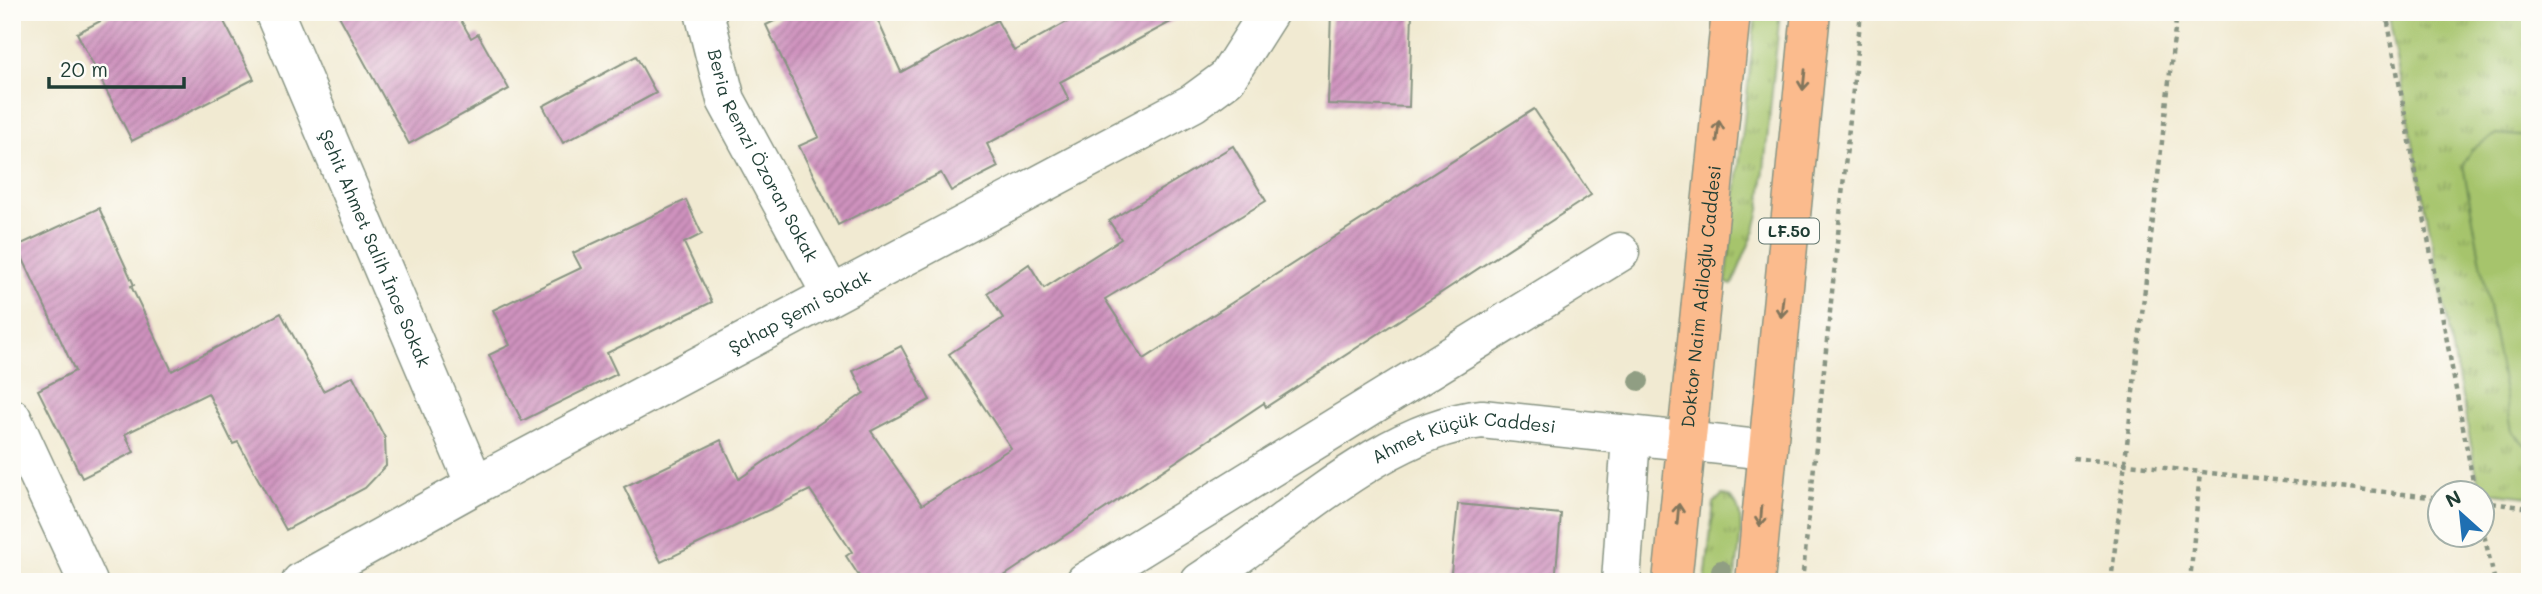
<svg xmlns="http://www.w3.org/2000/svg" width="2542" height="594" font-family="Mali,sans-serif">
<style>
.grass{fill:url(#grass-tufts);stroke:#628050;stroke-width:2}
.park{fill:#a6c46c;stroke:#628050;stroke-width:2}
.building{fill:url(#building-hatch)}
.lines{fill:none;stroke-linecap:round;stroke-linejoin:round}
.minor-casing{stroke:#889483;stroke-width:41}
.major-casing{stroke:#889483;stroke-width:41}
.path{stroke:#889483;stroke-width:4.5;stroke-dasharray:5 5;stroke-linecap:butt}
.minor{stroke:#fff;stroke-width:38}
.major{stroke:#fbbb8d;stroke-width:38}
.tree{fill:#909e83}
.oneway{stroke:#82765c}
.labels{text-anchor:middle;stroke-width:5;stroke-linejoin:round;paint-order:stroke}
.shield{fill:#fdfcf7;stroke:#62766e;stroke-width:2}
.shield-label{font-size:16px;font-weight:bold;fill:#1f3d34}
.street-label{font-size:18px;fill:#1f3d34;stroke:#fdfcf7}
</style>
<defs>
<pattern id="grass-tufts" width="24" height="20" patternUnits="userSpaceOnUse" patternTransform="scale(1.75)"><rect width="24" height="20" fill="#a6c46c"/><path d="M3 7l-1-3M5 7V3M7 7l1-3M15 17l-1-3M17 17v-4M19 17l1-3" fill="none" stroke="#87a05a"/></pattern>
<pattern id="building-hatch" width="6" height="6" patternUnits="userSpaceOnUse" patternTransform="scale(1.75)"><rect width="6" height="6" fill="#cf92be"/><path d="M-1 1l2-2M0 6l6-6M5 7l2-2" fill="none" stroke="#a7789b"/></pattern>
</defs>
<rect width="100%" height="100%" fill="#fdfcf7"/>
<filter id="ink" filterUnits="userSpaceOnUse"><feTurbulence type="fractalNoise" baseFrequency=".0143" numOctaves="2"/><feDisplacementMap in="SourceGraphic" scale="14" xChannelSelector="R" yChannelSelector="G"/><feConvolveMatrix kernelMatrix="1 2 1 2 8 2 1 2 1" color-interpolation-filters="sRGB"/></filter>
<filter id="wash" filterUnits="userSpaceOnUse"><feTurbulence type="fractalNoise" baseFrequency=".00686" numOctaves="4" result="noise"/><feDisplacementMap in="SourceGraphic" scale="28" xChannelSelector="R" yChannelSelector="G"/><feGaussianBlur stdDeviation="1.57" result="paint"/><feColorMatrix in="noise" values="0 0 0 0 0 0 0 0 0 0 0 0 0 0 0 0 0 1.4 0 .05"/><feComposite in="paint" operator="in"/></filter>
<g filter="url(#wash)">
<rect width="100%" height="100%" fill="#f1ead2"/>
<g class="grass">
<polygon points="1756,12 1780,12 1760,210 1755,230 1732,285 1726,283"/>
<polygon points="2388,12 2530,12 2530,497 2480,491"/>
<path d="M1722 495C1753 498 1737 560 1734 582H1705L1714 503Z"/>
</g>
<polygon class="park" points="2496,134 2530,137 2530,450 2512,431 2463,165 2471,150"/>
<g id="blocks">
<g class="building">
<polygon points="118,12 219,12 254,79 132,141 77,33"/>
<polygon points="337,12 456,12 471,38 478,34 509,89 409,144"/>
<polygon points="793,12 874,12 901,72 997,20 1014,51 1085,12 1189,12 1060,82 1069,100 987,144 998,167 951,191 941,173 838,225 799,146 819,137 766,25"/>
<polygon points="1331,12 1412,12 1409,107 1328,104"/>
<polygon points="636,56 656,93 563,143 543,106"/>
<polygon points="1534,109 1591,195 1266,407 1264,403 995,582 863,582 846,556 852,552 810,490 661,562 624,487 721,440 739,479 864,393 853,371 901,346 930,400 871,431 922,505 1011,448 949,354 1003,318 987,293 1029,264 1044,288 1121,239 1109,221 1233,146 1266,201 1105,299 1144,359"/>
<polygon points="686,200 702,234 684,243 712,302 607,353 617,374 522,421 489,355 510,345 493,310 581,268 573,253"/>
<polygon points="99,208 134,285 131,286 172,371 281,313 323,391 353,376 385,438 386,466 365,488 286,530 238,442 233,444 208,393 125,434 134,452 82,478 38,390 75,371 17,246"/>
<polygon points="1458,504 1561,514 1555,582 1450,582"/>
</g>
</g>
</g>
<g filter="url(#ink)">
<use href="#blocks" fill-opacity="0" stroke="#889483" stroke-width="2"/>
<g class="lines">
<g class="minor-casing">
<g id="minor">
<path id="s1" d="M274 12 475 485"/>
<path id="s2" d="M704 12 726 100 831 294"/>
<polyline points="12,418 88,582"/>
<path id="s3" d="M301 582 475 485 1193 103 1227 78 1269 12"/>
<polyline points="1085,582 1620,252"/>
<path id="s4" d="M1200 582C1284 528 1382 429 1482 419L1767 450"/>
<polyline points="1621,582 1631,437"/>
</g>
</g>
<g class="major-casing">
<g id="major">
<path id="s5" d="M1672 582 1731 12"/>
<polyline points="1755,582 1811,12"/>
</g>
</g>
<g class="path">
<polyline points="2386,12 2475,492"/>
<polyline points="2073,458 2440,498"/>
<polyline points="2482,502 2530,508"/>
<polyline points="2482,526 2495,582"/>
<polyline points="1802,582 1861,12"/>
<polyline points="2111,582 2177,12"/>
<polyline points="2190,582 2200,472"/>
</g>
<use href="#minor" class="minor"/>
<use href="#major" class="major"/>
</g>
<g class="tree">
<circle cx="1639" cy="381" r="10"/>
<circle cx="1721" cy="570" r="10"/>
</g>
<defs><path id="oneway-shaft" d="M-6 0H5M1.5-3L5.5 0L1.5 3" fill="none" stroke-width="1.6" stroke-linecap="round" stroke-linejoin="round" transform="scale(1.75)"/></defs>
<g class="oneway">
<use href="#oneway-shaft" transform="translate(1804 80) rotate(96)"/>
<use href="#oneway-shaft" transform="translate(1718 131) rotate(-84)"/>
<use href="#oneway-shaft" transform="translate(1782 307) rotate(96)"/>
<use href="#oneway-shaft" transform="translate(1678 514) rotate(-85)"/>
<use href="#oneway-shaft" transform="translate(1761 516) rotate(95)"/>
</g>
</g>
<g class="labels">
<rect class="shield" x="1759" y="218.5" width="60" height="25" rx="5"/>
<g class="shield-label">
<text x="1789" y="237">LF.50</text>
</g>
<g class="street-label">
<text dy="6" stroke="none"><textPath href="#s2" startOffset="156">Beria Remzi Özoran Sokak</textPath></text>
<text dy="6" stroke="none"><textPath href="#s1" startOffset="257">Şehit Ahmet Salih İnce Sokak</textPath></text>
<text dy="6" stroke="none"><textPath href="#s5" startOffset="287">Doktor Naim Adiloğlu Caddesi</textPath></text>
<text dy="6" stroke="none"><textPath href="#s3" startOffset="567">Şahap Şemi Sokak</textPath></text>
<text dy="6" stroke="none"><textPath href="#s4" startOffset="308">Ahmet Küçük Caddesi</textPath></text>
</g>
</g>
<rect width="2542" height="594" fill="none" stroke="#fdfcf7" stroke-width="42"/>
<g transform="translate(2461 514) rotate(333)"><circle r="33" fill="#fdfcf7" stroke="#a4b0a9" stroke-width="2"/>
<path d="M0-5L12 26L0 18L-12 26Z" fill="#1f6fb2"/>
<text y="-10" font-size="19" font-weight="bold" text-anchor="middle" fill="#1f3d34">N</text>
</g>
<path d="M49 77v10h135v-10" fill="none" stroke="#1f3d34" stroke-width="3.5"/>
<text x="60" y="77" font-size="21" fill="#1f3d34" stroke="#fdfcf7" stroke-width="5" paint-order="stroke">20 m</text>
</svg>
